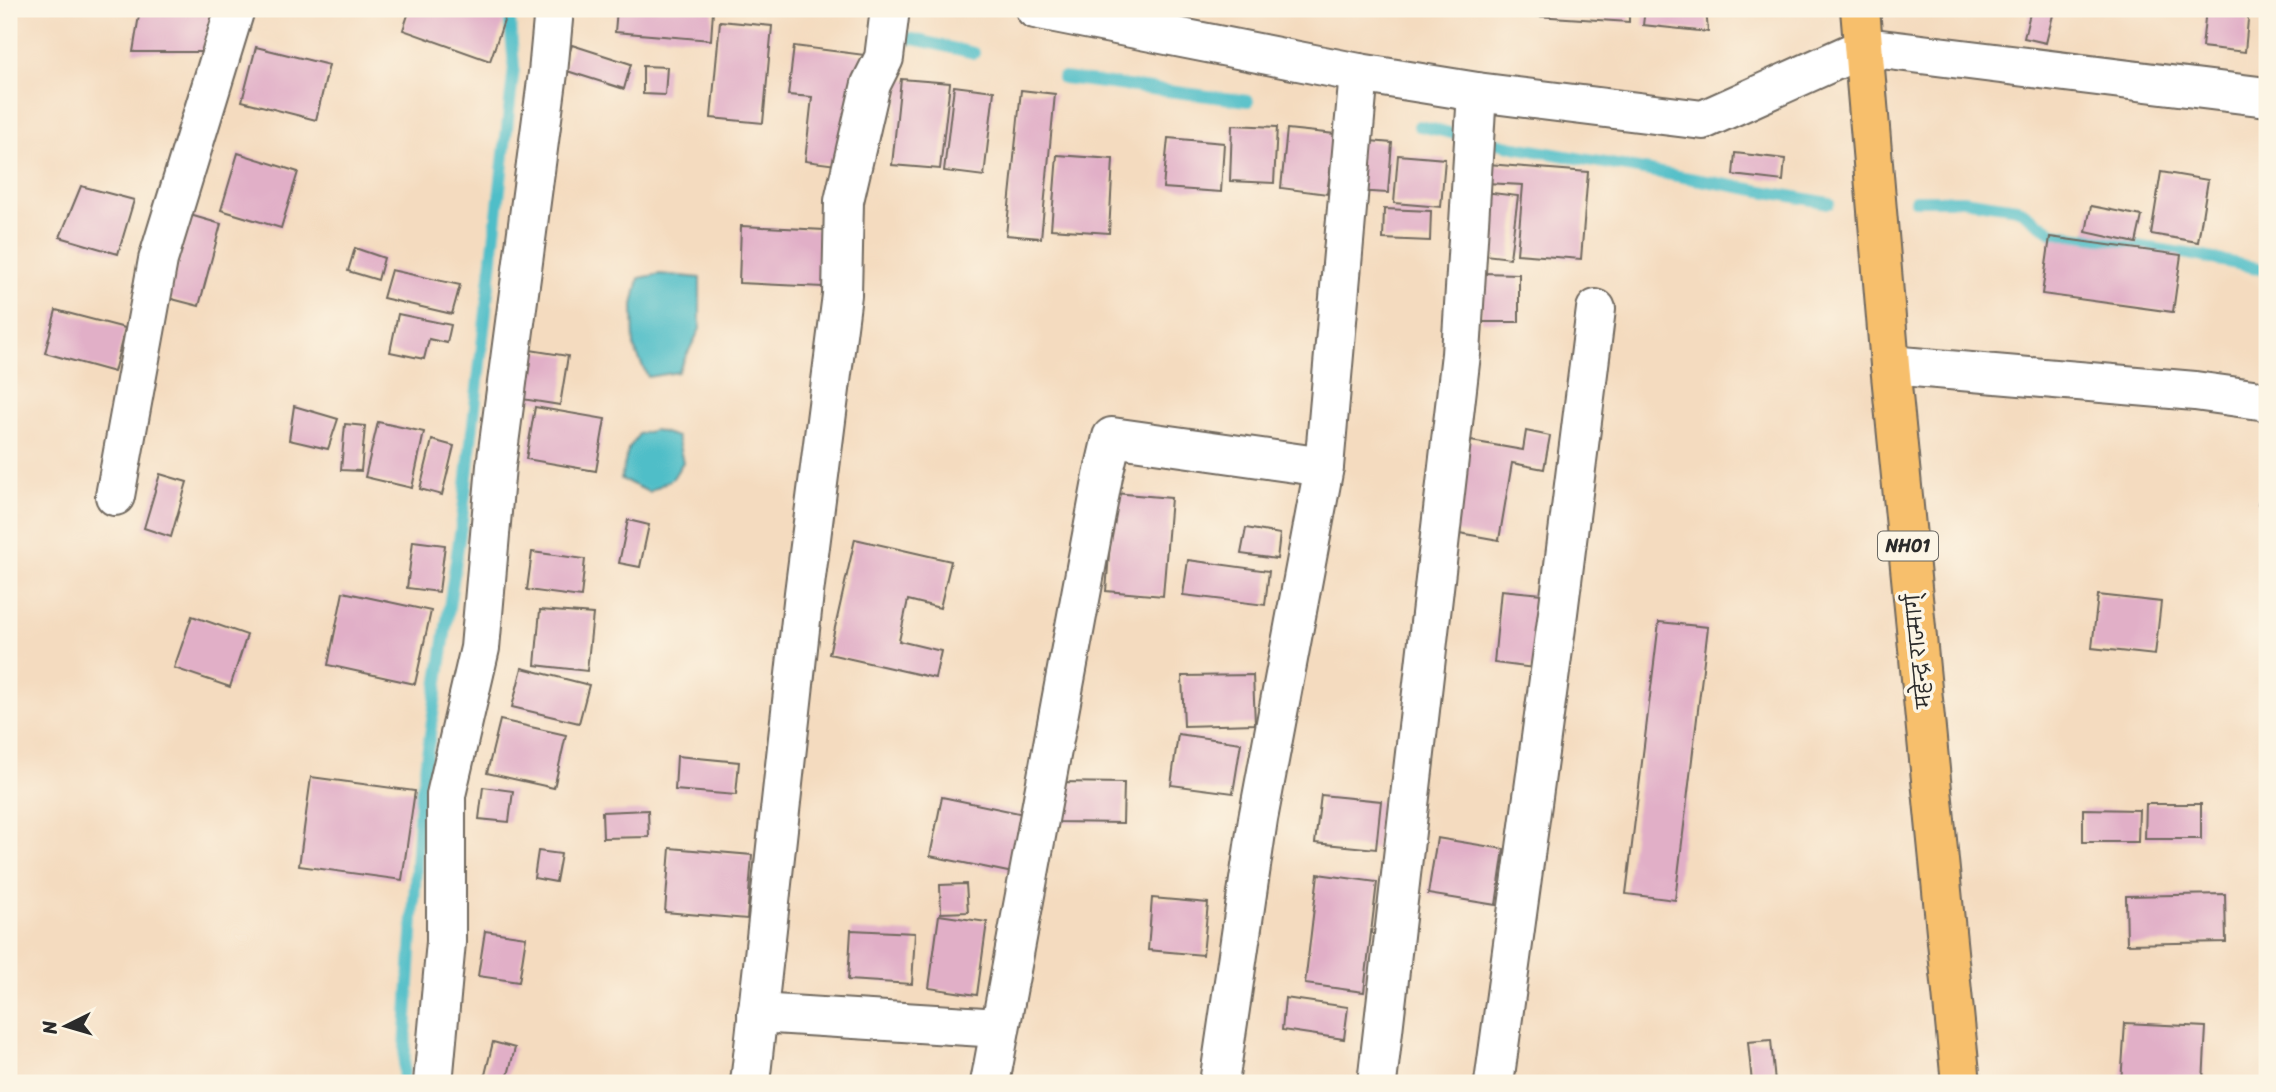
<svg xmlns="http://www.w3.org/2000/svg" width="2276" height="1092" font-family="Sriracha,'Playpen Sans Deva',sans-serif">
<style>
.water{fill:#50bec8;stroke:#3e747a;stroke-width:2}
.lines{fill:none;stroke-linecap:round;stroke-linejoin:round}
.stream{stroke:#50bec8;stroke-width:12}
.building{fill:#e1afc7}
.minor-casing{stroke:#71695f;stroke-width:42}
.highway-casing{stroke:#71695f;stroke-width:42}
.minor{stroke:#fff;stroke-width:38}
.highway{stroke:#f7bf6c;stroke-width:38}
.labels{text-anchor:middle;stroke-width:7;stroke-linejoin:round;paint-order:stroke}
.shield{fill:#fcf5e5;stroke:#6a6863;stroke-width:2}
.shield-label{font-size:18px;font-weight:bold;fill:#2b2b2b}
.street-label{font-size:19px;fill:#2b2b2b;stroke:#fcf5e5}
</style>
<rect width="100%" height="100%" fill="#fcf5e5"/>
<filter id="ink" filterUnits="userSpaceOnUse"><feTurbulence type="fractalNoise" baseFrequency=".0143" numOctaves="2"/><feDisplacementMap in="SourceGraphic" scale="14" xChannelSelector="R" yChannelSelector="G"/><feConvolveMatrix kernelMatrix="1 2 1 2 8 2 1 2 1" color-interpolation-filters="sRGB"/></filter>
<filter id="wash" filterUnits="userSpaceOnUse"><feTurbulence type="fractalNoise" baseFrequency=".00686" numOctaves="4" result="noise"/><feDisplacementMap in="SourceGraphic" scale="28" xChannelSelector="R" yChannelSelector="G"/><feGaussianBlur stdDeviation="1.57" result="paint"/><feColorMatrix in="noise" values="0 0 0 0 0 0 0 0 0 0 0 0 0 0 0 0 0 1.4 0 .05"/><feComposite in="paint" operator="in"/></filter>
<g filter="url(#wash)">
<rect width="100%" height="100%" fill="#f4dbbf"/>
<g class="water">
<polygon points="660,274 700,278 700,329 678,372 648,377 634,348 633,305 639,278"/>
<polygon points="655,430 677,437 683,462 673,478 649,492 621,479 628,450 639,434"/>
</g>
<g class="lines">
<g class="stream">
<polyline points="909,38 974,53"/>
<polyline points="1063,78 1248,101"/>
<polyline points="1419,126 1515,147 1829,203"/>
<polyline points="1915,200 1963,200 2017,208 2053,233 2189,254 2267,270"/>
<polyline points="403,1083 420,802 462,520 514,67 509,9"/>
</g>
</g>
<g id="blocks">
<g class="building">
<polygon points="140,9 217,9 202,52 133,52"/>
<polygon points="410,9 489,9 506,15 490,61 403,30"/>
<polygon points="617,9 684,9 713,11 711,40 615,32"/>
<polygon points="1536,9 1629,9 1629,22 1536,16"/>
<polygon points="1645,9 1706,9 1708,32 1643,25"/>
<polygon points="2031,9 2054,11 2046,43 2024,38"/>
<polygon points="2206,9 2249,9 2245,52 2202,47"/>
<polygon points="720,21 772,26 763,123 711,118"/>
<polygon points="572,45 631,64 624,89 564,70"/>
<polygon points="794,46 865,55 852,167 805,161 812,97 788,95"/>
<polygon points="256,47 329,65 316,120 242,101"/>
<polygon points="643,66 667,67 665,95 643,94"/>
<polygon points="901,79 950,83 940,169 892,165"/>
<polygon points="954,86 994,91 984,176 944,171"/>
<polygon points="1021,90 1055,94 1041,238 1006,235"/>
<polygon points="1232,125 1277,127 1274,183 1230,181"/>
<polygon points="1287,129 1335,134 1327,194 1281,188"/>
<polygon points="1168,138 1224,143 1221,192 1163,188"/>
<polygon points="1359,140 1392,143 1388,193 1355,191"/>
<polygon points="238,153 298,172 281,228 221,210"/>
<polygon points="1735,153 1785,159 1783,181 1733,175"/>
<polygon points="1057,155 1113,159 1109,233 1051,229"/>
<polygon points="1398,155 1445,159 1441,207 1394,203"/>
<polygon points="1488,164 1588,172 1581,259 1517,254 1523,185 1486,183"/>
<polygon points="2161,172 2208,180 2198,242 2151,234"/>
<polygon points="81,186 134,200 118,254 60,237"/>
<polygon points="1484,192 1518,196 1510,258 1476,254"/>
<polygon points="2091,206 2142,216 2136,243 2086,232"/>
<polygon points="1384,209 1431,211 1430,241 1383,239"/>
<polygon points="190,215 221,224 199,306 168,298"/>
<polygon points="741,226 825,230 823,287 739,283"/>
<polygon points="2050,237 2181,255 2173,312 2042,294"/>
<polygon points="355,248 384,258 378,280 348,271"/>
<polygon points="391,270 460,285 452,314 383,298"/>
<polygon points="1481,273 1519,274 1519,322 1482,322"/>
<polygon points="56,310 125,328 114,372 45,353"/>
<polygon points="398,314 451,325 447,343 429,339 424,359 390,352"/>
<polygon points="524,349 568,356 560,405 516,398"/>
<polygon points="294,406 338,419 328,449 289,440"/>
<polygon points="535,407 605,419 596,471 526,459"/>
<polygon points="378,422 424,432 412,488 365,477"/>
<polygon points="345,424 365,426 361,471 341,470"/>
<polygon points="1526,431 1550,436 1544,469 1512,463 1499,540 1448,531 1465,440 1523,450"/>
<polygon points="432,440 454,446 442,495 420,489"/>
<polygon points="2266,469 2267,469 2267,506 2258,504"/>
<polygon points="160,474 187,482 171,537 144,528"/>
<polygon points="1114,493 1171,498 1163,596 1106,591"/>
<polygon points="628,520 649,525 640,567 619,563"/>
<polygon points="1246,528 1280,534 1277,559 1241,554"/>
<polygon points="855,539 951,561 940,608 908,600 899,641 941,651 935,678 829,654"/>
<polygon points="413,541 445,545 439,592 407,588"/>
<polygon points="532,552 585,559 581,597 527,590"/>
<polygon points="1188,560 1269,571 1265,605 1183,595"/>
<polygon points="1501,590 1542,594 1534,668 1494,663"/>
<polygon points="343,592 431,611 415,684 328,665"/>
<polygon points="2098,595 2161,602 2155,655 2092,648"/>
<polygon points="540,610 593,614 587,671 535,665"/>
<polygon points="192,616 247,635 230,687 174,668"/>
<polygon points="1659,622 1708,627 1675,900 1626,894"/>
<polygon points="522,668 589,685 579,723 512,707"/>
<polygon points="1253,675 1255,724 1184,726 1182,676"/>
<polygon points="500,720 566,735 554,788 487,773"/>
<polygon points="1178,734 1241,743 1233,793 1171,785"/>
<polygon points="677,756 739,762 736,795 675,790"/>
<polygon points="311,777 415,791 402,880 299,866"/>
<polygon points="1059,782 1124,783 1123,823 1058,822"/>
<polygon points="483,787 513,791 509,822 479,819"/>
<polygon points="1321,795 1381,801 1376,849 1315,843"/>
<polygon points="942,797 1024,814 1013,873 930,856"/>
<polygon points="2146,804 2201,804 2201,839 2145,839"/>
<polygon points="2083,809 2139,810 2138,842 2083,842"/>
<polygon points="648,810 649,837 603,838 602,812"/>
<polygon points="1437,838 1504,849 1496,905 1428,894"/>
<polygon points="670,848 752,855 747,919 665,912"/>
<polygon points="538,851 561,854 556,882 534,878"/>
<polygon points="1318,874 1377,882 1364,992 1305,984"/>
<polygon points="966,884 968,912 941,913 940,885"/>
<polygon points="2225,894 2226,942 2127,944 2126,896"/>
<polygon points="1152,898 1208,903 1203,955 1148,950"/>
<polygon points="939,915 987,922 977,995 929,988"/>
<polygon points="851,930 915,933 912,984 848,980"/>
<polygon points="485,931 526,937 519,982 478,976"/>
<polygon points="1285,998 1348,1007 1344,1039 1282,1030"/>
<polygon points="2125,1023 2206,1027 2203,1083 2121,1083"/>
<polygon points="1771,1040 1775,1083 1752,1083 1748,1042"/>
<polygon points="493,1042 515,1048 506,1083 483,1083"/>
</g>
</g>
</g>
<g filter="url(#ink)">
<use href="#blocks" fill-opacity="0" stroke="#71695f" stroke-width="2"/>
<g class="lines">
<g class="minor-casing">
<g id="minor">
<polyline points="1035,9 1359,73 1477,92 1703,120 1865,47 2267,97"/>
<polyline points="1890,365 2195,391 2267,401"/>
<polyline points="115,496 158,260 235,9"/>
<polyline points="757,1013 1000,1028"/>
<polyline points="433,1083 446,942 446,795 480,648 496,466 548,73 554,9"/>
<polyline points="750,1083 804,593 842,295 844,201 871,84 884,58 890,9"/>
<polyline points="990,1083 1103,476 1112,437 1324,467 1359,73"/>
<polyline points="1219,1083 1258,819 1324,467"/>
<polyline points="1377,1083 1461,354 1477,92"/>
<polyline points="1494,1083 1558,613 1596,309"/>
</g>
</g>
<g class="highway-casing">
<polyline id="highway" points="1860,9 1890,365 1961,1083"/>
</g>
<use href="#minor" class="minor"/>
<use href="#highway" class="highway"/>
</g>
</g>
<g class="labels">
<rect class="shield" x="1878" y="531.5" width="60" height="29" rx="5"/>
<g class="shield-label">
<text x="1908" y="552">NH01</text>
</g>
<g class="street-label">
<text transform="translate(1918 651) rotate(-96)" y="7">महेन्द्र राज्मार्ग्</text>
</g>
</g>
<rect width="2276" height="1092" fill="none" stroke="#fcf5e5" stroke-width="35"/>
<g transform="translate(66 1026) rotate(265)" stroke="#fcf5e5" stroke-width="5" paint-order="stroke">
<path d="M0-5L12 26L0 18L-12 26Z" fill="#2b2b2b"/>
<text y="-10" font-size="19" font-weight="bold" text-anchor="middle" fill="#2b2b2b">N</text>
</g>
</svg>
